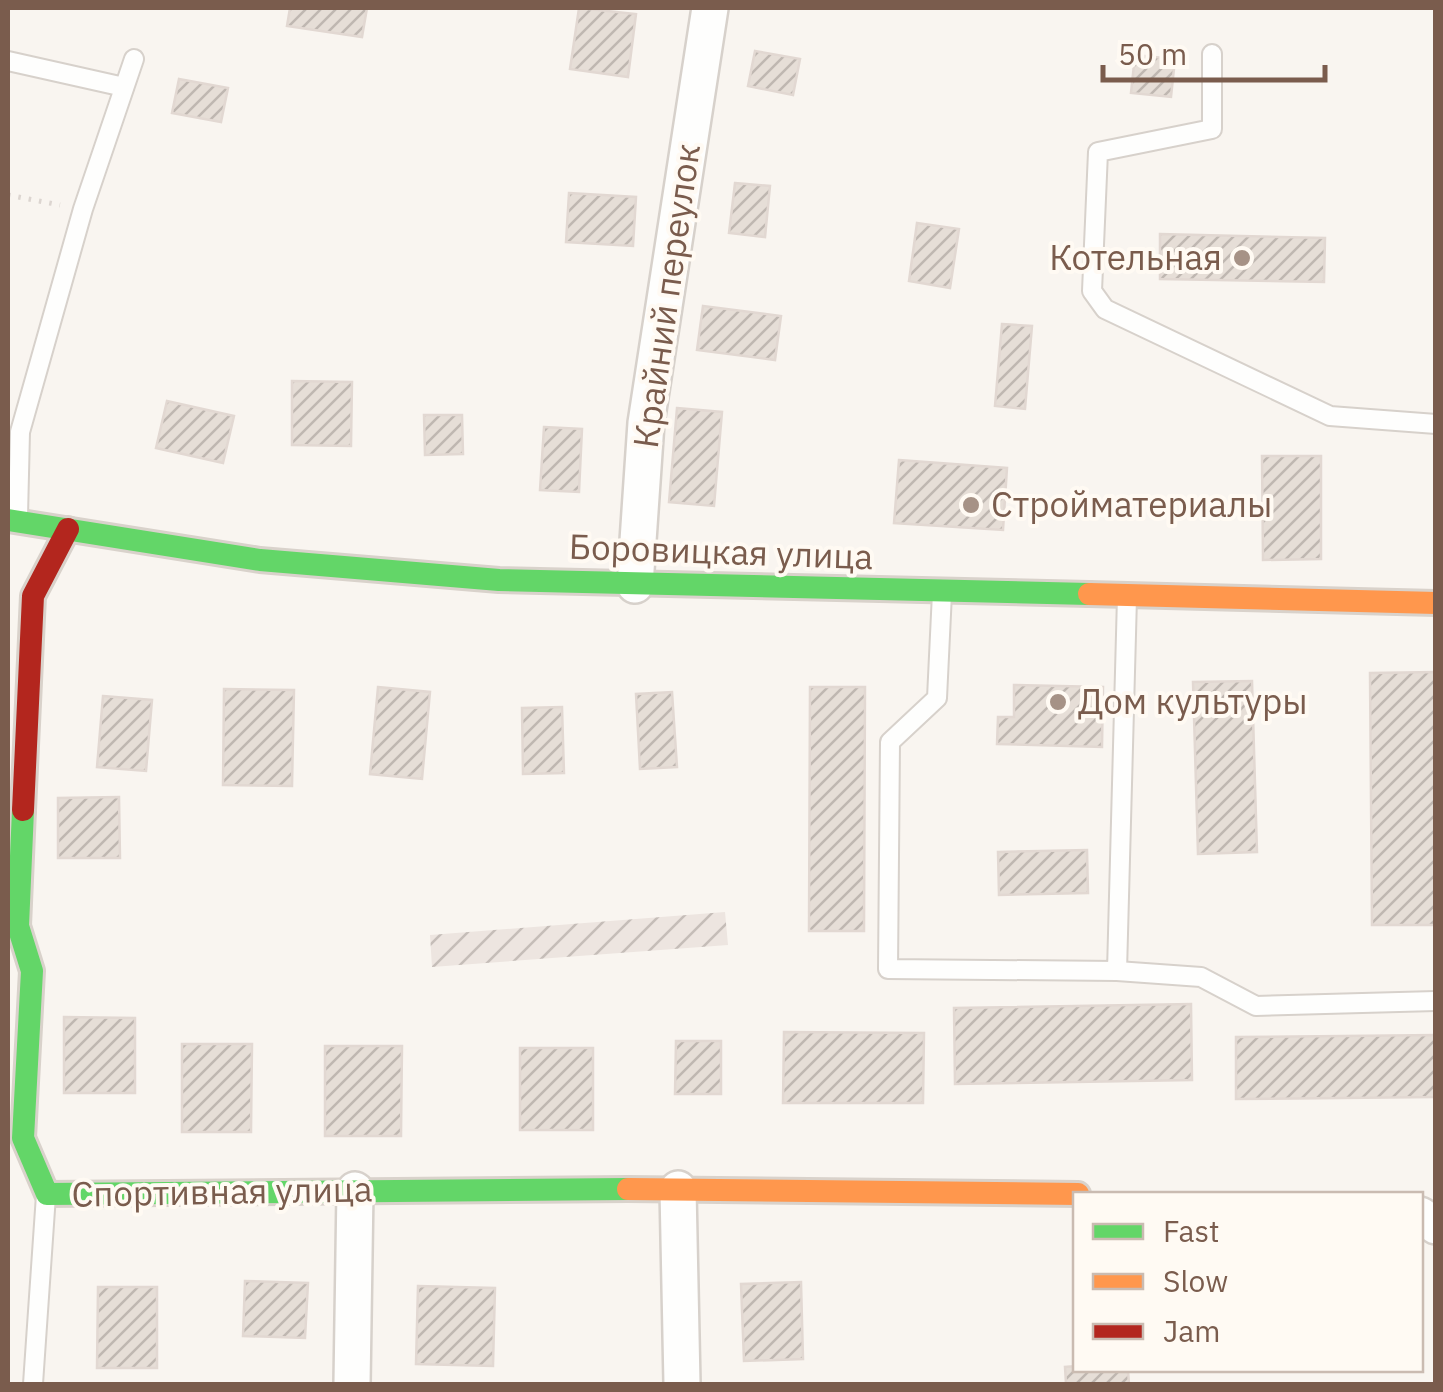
<svg xmlns="http://www.w3.org/2000/svg" width="1443" height="1392" font-family="'IBM Plex Sans',sans-serif">
<style>
.industrial{fill:url(#industrial-furrows)}
.building{fill:url(#building-hatch);stroke:#e2d8d2;stroke-width:2.5}
.lines{fill:none;stroke-linecap:round;stroke-linejoin:round}
.lane-casing{stroke:#d7d1cb;stroke-width:22}
.street-casing{stroke:#d7d1cb;stroke-width:40}
.fast-casing{stroke:#d9d2cb;stroke-width:28}
.slow-casing{stroke:#d9d2cb;stroke-width:28}
.jam-casing{stroke:#d9d2cb;stroke-width:28}
.path{stroke:#dcd5d0;stroke-width:5;stroke-dasharray:2.5 8;stroke-linecap:butt}
.lane{stroke:#fefefd;stroke-width:18}
.street{stroke:#fefefd;stroke-width:35}
.fast{stroke:#63d668;stroke-width:22}
.slow{stroke:#ff974d;stroke-width:22}
.jam{stroke:#b3261e;stroke-width:22}
.poi-dot{fill:#a69286;stroke:#fffaf3;stroke-width:4}
.labels{text-anchor:middle;stroke-width:8;stroke-linejoin:round;paint-order:stroke}
.poi-label{font-size:35px;fill:#7a5c4d;stroke:#fffaf3;text-anchor:start}
.street-label{font-size:35px;fill:#7a5c4d;stroke:#fffaf3}
</style>
<defs>
<pattern id="industrial-furrows" width="10" height="10" patternUnits="userSpaceOnUse" patternTransform="scale(2.5)"><rect width="10" height="10" fill="#ede5e0"/><path d="M-1 1l2-2M0 10L10 0M9 11l2-2" fill="none" stroke="#c5bdb8"/></pattern>
<pattern id="building-hatch" width="6" height="6" patternUnits="userSpaceOnUse" patternTransform="scale(2.5)"><rect width="6" height="6" fill="#e6ded7"/><path d="M-1 1l2-2M0 6l6-6M5 7l2-2" fill="none" stroke="#bfb7b1"/></pattern>
</defs>
<rect width="100%" height="100%" fill="#f9f5f0"/>
<polygon class="industrial" points="725,912 728,945 432,967 430,935"/>
<g class="building">
<polygon points="290,8 367,8 362,37 287,26"/>
<polygon points="579,8 636,14 628,77 570,69"/>
<polygon points="755,51 800,59 793,95 748,86"/>
<polygon points="1135,55 1175,59 1171,97 1131,93"/>
<polygon points="179,79 228,88 221,122 172,113"/>
<polygon points="735,183 770,186 765,237 729,233"/>
<polygon points="569,193 636,197 633,246 566,242"/>
<polygon points="917,223 959,229 950,288 909,281"/>
<polygon points="1160,234 1325,238 1324,282 1160,279"/>
<polygon points="703,306 781,316 775,360 697,350"/>
<polygon points="1002,324 1032,326 1025,409 995,406"/>
<polygon points="292,381 352,382 351,446 292,445"/>
<polygon points="167,401 234,416 223,463 156,448"/>
<polygon points="677,408 722,412 714,506 669,502"/>
<polygon points="424,415 462,415 463,454 425,455"/>
<polygon points="544,427 582,429 579,492 540,490"/>
<polygon points="1262,456 1321,456 1321,559 1263,560"/>
<polygon points="899,460 1007,468 1003,530 894,523"/>
<polygon points="1436,672 1436,925 1372,925 1370,673"/>
<polygon points="1252,681 1257,852 1198,854 1193,682"/>
<polygon points="1014,685 1103,687 1102,747 997,744 998,717 1014,717"/>
<polygon points="378,687 430,692 422,779 370,774"/>
<polygon points="810,687 865,687 864,931 809,931"/>
<polygon points="224,689 294,690 292,786 223,785"/>
<polygon points="672,692 677,767 640,769 636,694"/>
<polygon points="103,696 152,700 146,771 97,767"/>
<polygon points="562,707 564,773 523,774 522,708"/>
<polygon points="119,797 120,858 58,858 58,798"/>
<polygon points="1087,850 1088,893 999,895 998,852"/>
<polygon points="1191,1004 1192,1080 955,1084 954,1008"/>
<polygon points="64,1017 135,1018 135,1093 64,1093"/>
<polygon points="784,1032 924,1033 923,1103 783,1103"/>
<polygon points="1436,1035 1436,1097 1236,1099 1236,1037"/>
<polygon points="676,1041 721,1041 721,1094 675,1094"/>
<polygon points="182,1044 252,1044 251,1132 182,1132"/>
<polygon points="325,1046 402,1046 401,1136 325,1136"/>
<rect x="520" y="1048" width="73" height="82"/>
<polygon points="245,1281 308,1283 305,1338 243,1336"/>
<polygon points="801,1282 803,1359 744,1361 741,1284"/>
<polygon points="418,1286 495,1288 493,1366 416,1364"/>
<polygon points="98,1287 157,1287 157,1368 97,1368"/>
<polygon points="1076,1366 1076,1370 1128,1370 1129,1384 1066,1384 1065,1367"/>
</g>
<g class="lines">
<g class="lane-casing">
<g id="lane">
<polyline points="1212,54 1212,129 1098,152 1092,291 1105,309 1330,416 1436,424"/>
<polyline points="8,61 124,87"/>
<polyline points="18,516 20,432 83,209 134,59"/>
<polyline points="942,593 937,698 890,742 888,969 1117,971 1127,597"/>
<polyline points="1117,971 1201,977 1256,1006 1436,1001"/>
<polyline points="33,1384 46,1195"/>
</g>
</g>
<g class="street-casing">
<g id="street">
<polyline points="635,585 646,423 710,8"/>
<polyline points="678,1189 682,1384"/>
<polyline points="1420,1215 1436,1226"/>
<polyline points="352,1384 355,1190"/>
</g>
</g>
<g class="fast-casing">
<g id="fast">
<polyline points="8,520 260,560 499,580 1089,594"/>
<polyline points="23,810 18,926 32,971 23,1138 47,1194 628,1189"/>
</g>
</g>
<g class="slow-casing">
<g id="slow">
<polyline points="1089,594 1436,603"/>
<polyline points="628,1189 1078,1194"/>
</g>
</g>
<g class="jam-casing">
<polyline id="jam" points="23,810 33,596 68,529"/>
</g>
<polyline class="path" points="8,195 60,205"/>
<use href="#lane" class="lane"/>
<use href="#street" class="street"/>
<use href="#fast" class="fast"/>
<use href="#slow" class="slow"/>
<use href="#jam" class="jam"/>
</g>
<g class="poi-dot">
<circle cx="1242" cy="258" r="10"/>
<circle cx="971" cy="505" r="10"/>
<circle cx="1058" cy="702" r="10"/>
</g>
<g class="labels">
<g class="poi-label">
<text x="1222" y="270" text-anchor="end">Котельная</text>
<text x="991" y="517">Стройматериалы</text>
<text x="1078" y="714">Дом культуры</text>
</g>
<g class="street-label">
<text transform="translate(667 296) rotate(-82)" y="12">Крайний переулок</text>
<text transform="translate(721 552) rotate(2)" y="12">Боровицкая улица</text>
<text transform="translate(222 1192) rotate(-1)" y="12">Спортивная улица</text>
</g>
</g>
<rect width="1443" height="1392" fill="none" stroke="#7a5c4d" stroke-width="20"/>
<rect x="1073" y="1192" width="350" height="180" fill="#fffaf3" stroke="#cabbb1" stroke-width="2.5"/>
<rect x="1093" y="1224" width="50" height="15" fill="#63d668" stroke="#cabbb1" stroke-width="2.5"/>
<text x="1163" y="1242" font-size="30" fill="#7a5c4d">Fast</text>
<rect x="1093" y="1274" width="50" height="15" fill="#ff974d" stroke="#cabbb1" stroke-width="2.5"/>
<text x="1163" y="1292" font-size="30" fill="#7a5c4d">Slow</text>
<rect x="1093" y="1324" width="50" height="15" fill="#b3261e" stroke="#cabbb1" stroke-width="2.5"/>
<text x="1163" y="1342" font-size="30" fill="#7a5c4d">Jam</text>
<path d="M1103 65v15h222v-15" fill="none" stroke="#7a5c4d" stroke-width="5"/>
<text x="1118" y="65" font-size="30" fill="#7a5c4d" stroke="#fffaf3" stroke-width="8" paint-order="stroke">50 m</text>
</svg>
